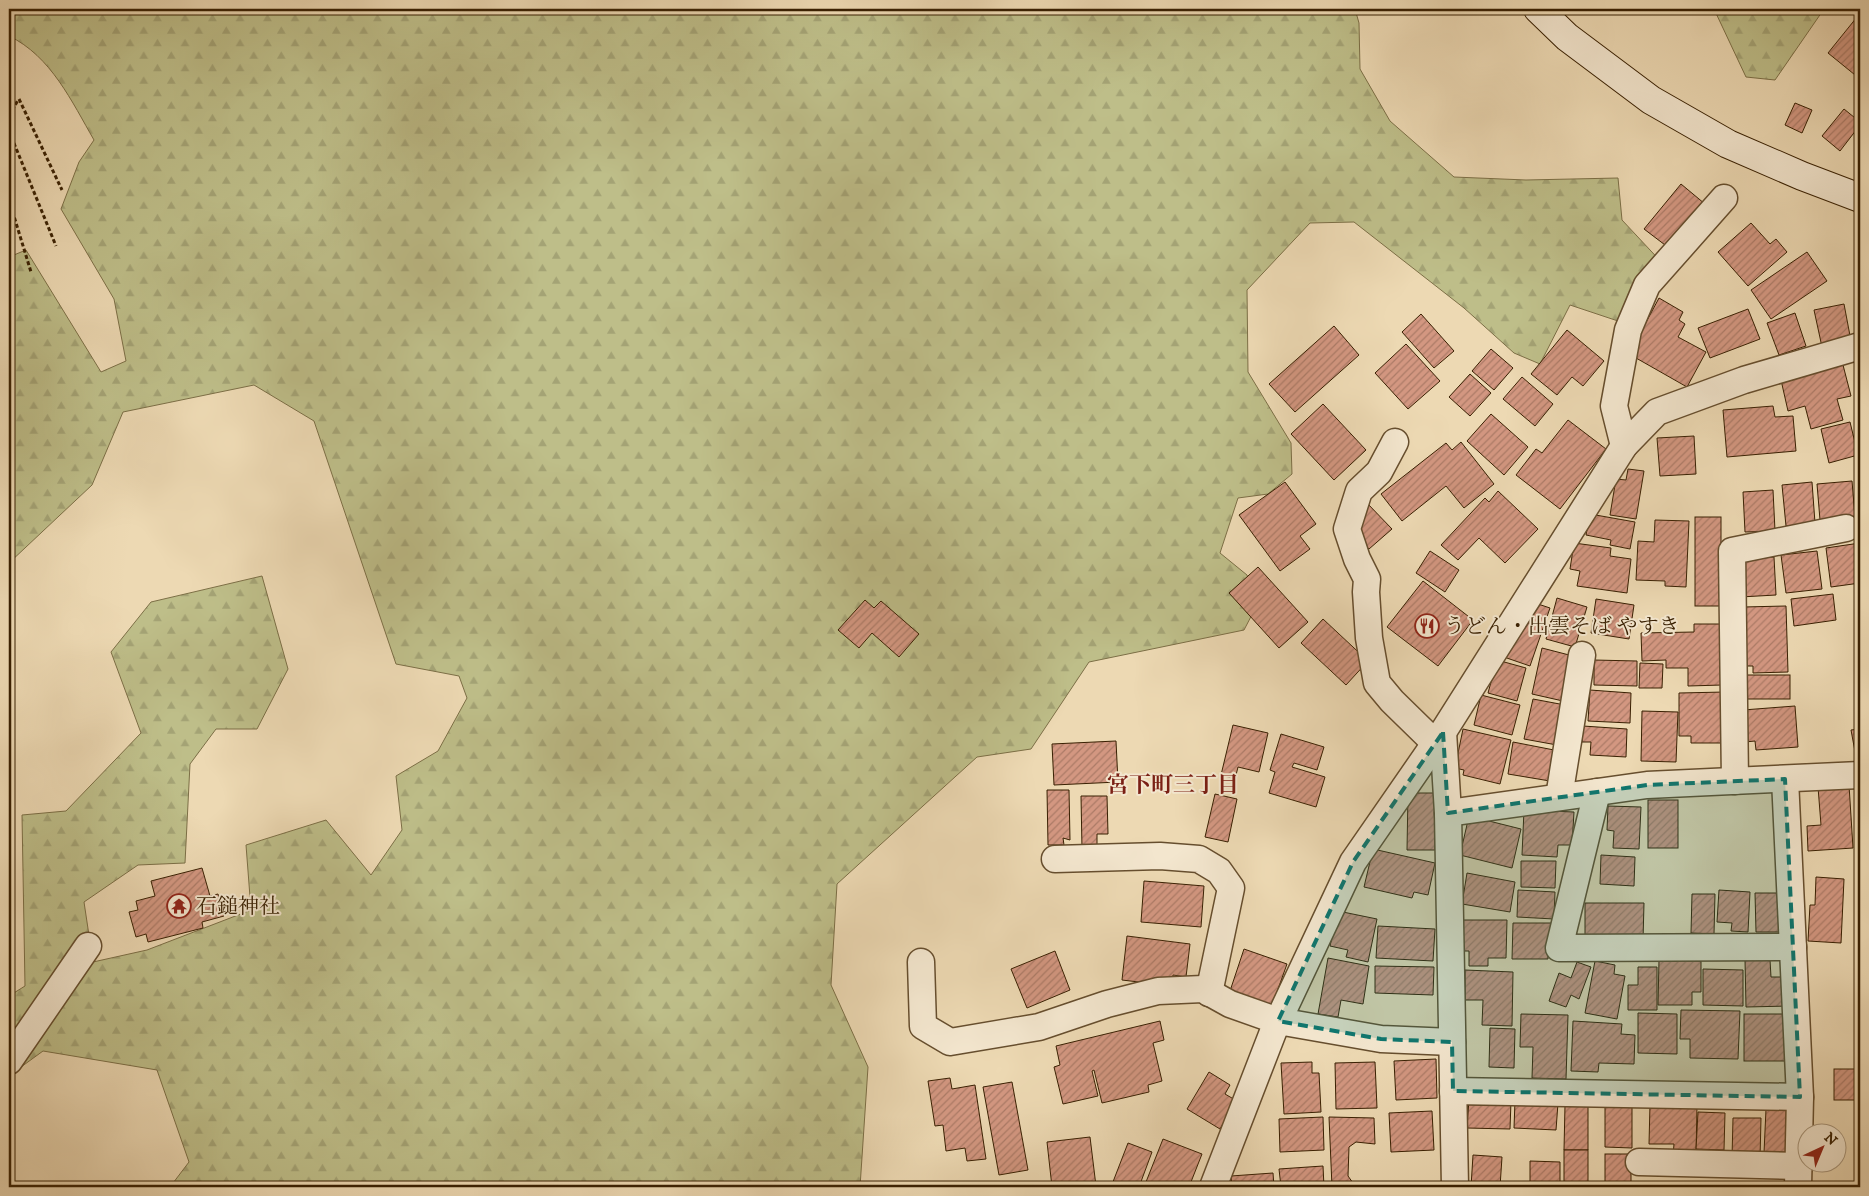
<svg xmlns="http://www.w3.org/2000/svg" width="1869" height="1196" font-family="'IM FELL DW Pica','Noto Serif JP',serif">
<style>
.forest{fill:url(#forest-firs);stroke:#7c6f46}
.building{fill:url(#building-hatch);stroke:#392002}
.lines{fill:none;stroke-linecap:round;stroke-linejoin:round}
.street-casing{stroke:#664e2e;stroke-width:29}
.secondary-casing{stroke:#392002;stroke-width:30}
.path{stroke:#392002;stroke-width:3;stroke-dasharray:4 2.5;stroke-linecap:butt}
.street{stroke:#f3e6ce;stroke-width:26}
.secondary{stroke:#f3e6ce;stroke-width:28}
.marked{fill:#0f766e;fill-opacity:0.2;stroke:#0f766e;stroke-width:4;stroke-dasharray:10 6;stroke-linejoin:round}
.labels{text-anchor:middle;stroke-width:4;stroke-linejoin:round;paint-order:stroke}
.poi-label{font-size:21px;fill:#392002;stroke:#f3e6ce;text-anchor:start}
.neighbourhood-label{font-size:22px;font-weight:bold;fill:#7a1f14;stroke:#f3e6ce}
</style>
<defs>
<pattern id="forest-firs" width="22" height="20" patternUnits="userSpaceOnUse" patternTransform="scale(1.25)"><rect width="22" height="20" fill="#bebe89"/><path d="M5 1l3.5 6h-7zM16 11l3.5 6h-7z" fill="#a4a375"/></pattern>
<pattern id="building-hatch" width="6" height="6" patternUnits="userSpaceOnUse" patternTransform="scale(1.25)"><rect width="6" height="6" fill="#d39781"/><path d="M-1 1l2-2M0 6l6-6M5 7l2-2" fill="none" stroke="#ac7b67"/></pattern>
</defs>
<rect width="100%" height="100%" fill="#edd9b3"/>
<filter id="stains"><feTurbulence type="fractalNoise" baseFrequency=".004" numOctaves="4"/><feColorMatrix values="0 0 0 0 .2 0 0 0 0 .09 0 0 0 0 .02 0 0 0 .5 -.17"/></filter>
<radialGradient id="worn" r=".72"><stop offset=".6" stop-color="#630" stop-opacity="0"/><stop offset="1" stop-color="#630" stop-opacity=".3"/></radialGradient>
<g class="forest">
<path d="M9 9H1355L1359 23 1360 69 1390 121 1454 177 1526 180 1618 178 1622 220 1665 266 1636 327 1570 305 1540 364 1514 353 1464 308 1354 222 1310 223 1247 290 1248 372 1291 443 1292 474 1268 494 1238 498 1220 553 1247 575 1257 605 1244 630 1089 662 1031 749 977 757 837 884 831 985 868 1067 860 1187H170L189 1162 157 1070 43 1051 10 1075 9 1072V996L25 986 22 815 66 811 141 733 111 652 151 602 262 576 288 669 257 729H216L190 764 185 863 138 865 84 902 93 962 147 950 251 910 246 845 326 820 371 875 402 830 396 776 438 751 467 698 459 676 396 664 314 421 254 385 123 412 92 485 9 563V257L26 250 101 372 126 361 114 299 61 209 79 162 94 140C72 102 51 56 9 36Z"/>
<polygon points="1714,9 1824,9 1775,80 1746,77"/>
</g>
<g class="building">
<polygon points="1857,17 1860,20 1860,79 1828,53"/>
<polygon points="1795,103 1812,110 1802,133 1785,125"/>
<polygon points="1844,109 1860,122 1860,125 1840,151 1822,136"/>
<polygon points="1681,184 1705,204 1669,248 1644,229"/>
<polygon points="1751,223 1770,244 1776,239 1787,252 1748,286 1718,252"/>
<polygon points="1807,252 1827,281 1771,319 1751,290"/>
<polygon points="1659,298 1683,312 1679,320 1685,324 1678,337 1706,352 1687,387 1629,354"/>
<polygon points="1844,304 1851,341 1822,347 1814,310"/>
<polygon points="1748,309 1760,339 1710,358 1698,328"/>
<polygon points="1795,313 1806,346 1779,355 1767,323"/>
<polygon points="1421,314 1454,351 1434,368 1402,332"/>
<polygon points="1334,326 1359,355 1295,412 1269,384"/>
<polygon points="1567,330 1604,361 1583,386 1572,377 1557,395 1531,374"/>
<polygon points="1406,344 1440,381 1408,409 1375,373"/>
<polygon points="1491,349 1513,368 1494,390 1472,371"/>
<polygon points="1843,365 1851,396 1837,399 1843,420 1811,429 1805,406 1788,411 1781,380"/>
<polygon points="1470,374 1491,393 1470,416 1449,397"/>
<polygon points="1522,377 1553,404 1535,426 1503,399"/>
<polygon points="1323,404 1366,450 1334,480 1291,434"/>
<polygon points="1773,406 1775,417 1793,416 1796,451 1727,457 1723,410"/>
<polygon points="1491,414 1528,447 1504,475 1467,441"/>
<polygon points="1568,420 1606,449 1560,509 1516,475 1536,449 1542,453"/>
<polygon points="1850,422 1858,455 1829,463 1821,429"/>
<polygon points="1694,436 1696,474 1660,476 1657,438"/>
<polygon points="1461,442 1494,484 1464,508 1446,486 1402,521 1381,494 1446,443 1452,450"/>
<polygon points="1628,469 1644,471 1636,519 1610,515 1616,479 1626,480"/>
<polygon points="1852,481 1855,517 1820,520 1817,484"/>
<polygon points="1285,482 1316,524 1300,536 1310,549 1280,571 1239,515"/>
<polygon points="1812,482 1815,523 1786,526 1782,485"/>
<polygon points="1773,490 1775,531 1745,532 1743,492"/>
<polygon points="1498,491 1538,529 1505,563 1479,538 1458,560 1441,545 1485,498 1489,502"/>
<polygon points="1367,503 1392,529 1369,549 1357,538"/>
<polygon points="1590,514 1635,522 1630,549 1610,545 1611,540 1586,535"/>
<rect x="1695" y="517" width="26" height="89"/>
<polygon points="1655,520 1689,521 1686,587 1665,586 1665,581 1636,580 1638,541 1654,542"/>
<polygon points="1574,543 1611,548 1610,556 1631,559 1627,593 1577,586 1580,571 1570,569"/>
<polygon points="1860,543 1860,583 1831,587 1826,548"/>
<polygon points="1430,551 1459,570 1445,592 1416,573"/>
<polygon points="1817,551 1822,589 1786,593 1781,555"/>
<polygon points="1774,557 1776,595 1740,597 1737,559"/>
<polygon points="1258,567 1308,622 1279,648 1229,593"/>
<polygon points="1423,581 1473,620 1438,666 1387,627"/>
<polygon points="1833,594 1836,620 1794,626 1791,599"/>
<polygon points="1557,598 1587,607 1575,647 1546,639"/>
<polygon points="1596,599 1634,605 1629,639 1591,633"/>
<polygon points="865,600 874,608 881,601 919,634 899,657 872,633 859,648 838,630"/>
<polygon points="1532,602 1550,608 1530,666 1501,656 1518,630 1522,632"/>
<polygon points="1786,606 1788,672 1753,673 1753,666 1744,666 1743,607"/>
<polygon points="1323,619 1368,661 1346,685 1301,643"/>
<polygon points="1694,624 1721,624 1722,685 1688,686 1688,668 1666,668 1666,660 1642,661 1641,633 1694,632"/>
<polygon points="1542,648 1573,656 1563,701 1532,694"/>
<polygon points="1497,660 1526,668 1517,701 1488,693"/>
<polygon points="1594,660 1637,661 1637,686 1594,685"/>
<polygon points="1640,663 1663,664 1662,688 1639,688"/>
<rect x="1741" y="675" width="49" height="24"/>
<polygon points="1590,690 1631,693 1630,723 1588,721"/>
<polygon points="1725,692 1725,743 1691,743 1691,736 1679,736 1679,693"/>
<polygon points="1481,695 1520,705 1512,735 1474,725"/>
<polygon points="1533,699 1565,705 1557,745 1524,739"/>
<polygon points="1795,706 1798,747 1756,750 1755,741 1745,742 1743,710"/>
<polygon points="1642,711 1678,712 1676,762 1641,761"/>
<polygon points="1233,725 1268,733 1259,772 1238,767 1235,779 1221,775"/>
<polygon points="1583,726 1627,729 1626,757 1590,755 1591,742 1582,742"/>
<polygon points="1463,729 1511,740 1500,784 1463,775 1464,770 1455,768"/>
<polygon points="1860,729 1860,756 1856,757 1851,730"/>
<polygon points="1281,734 1324,747 1317,770 1294,763 1292,767 1325,777 1316,807 1269,793 1275,772 1270,770"/>
<polygon points="1116,741 1118,782 1054,785 1052,744"/>
<polygon points="1513,742 1554,750 1550,781 1508,774"/>
<polygon points="1849,785 1853,848 1808,851 1807,826 1821,825 1818,787"/>
<polygon points="1047,790 1069,790 1070,840 1063,838 1064,845 1048,845"/>
<polygon points="1408,793 1436,793 1435,850 1407,850"/>
<polygon points="1215,794 1237,799 1228,842 1205,837"/>
<polygon points="1081,796 1107,796 1108,834 1097,834 1097,849 1082,849"/>
<rect x="1648" y="800" width="30" height="48"/>
<polygon points="1855,804 1860,804 1860,846 1858,846"/>
<polygon points="1608,806 1641,807 1639,849 1613,848 1614,831 1607,830"/>
<polygon points="1524,810 1574,812 1572,845 1558,845 1557,857 1522,855"/>
<polygon points="1469,816 1521,829 1512,868 1460,855"/>
<polygon points="1373,849 1435,863 1428,895 1414,892 1412,898 1364,887"/>
<polygon points="1601,855 1635,857 1634,886 1600,884"/>
<polygon points="1521,861 1556,861 1555,888 1521,887"/>
<polygon points="202,868 210,896 218,894 224,916 202,922 203,928 148,942 146,934 136,937 129,912 138,910 136,901 155,896 151,881"/>
<polygon points="1467,873 1515,882 1510,912 1462,904"/>
<polygon points="1816,877 1844,879 1841,943 1808,941 1810,905 1815,905"/>
<polygon points="1144,881 1204,886 1201,927 1141,922"/>
<polygon points="1518,890 1555,892 1554,919 1517,917"/>
<polygon points="1719,890 1750,892 1748,932 1731,931 1732,923 1717,922"/>
<polygon points="1755,893 1781,893 1781,932 1756,932"/>
<polygon points="1692,894 1715,894 1714,934 1691,933"/>
<polygon points="1585,903 1644,903 1643,940 1585,939"/>
<polygon points="1338,911 1377,919 1368,962 1346,957 1348,950 1330,946"/>
<polygon points="1462,920 1507,920 1506,958 1488,958 1488,966 1469,966 1469,951 1461,951"/>
<polygon points="1513,923 1554,923 1548,945 1548,959 1512,959"/>
<polygon points="1378,926 1435,929 1433,961 1376,958"/>
<polygon points="1127,936 1190,944 1186,977 1173,975 1172,986 1122,980"/>
<polygon points="1244,949 1287,964 1272,1006 1230,991"/>
<polygon points="1055,951 1070,990 1027,1008 1011,969"/>
<polygon points="1328,958 1369,966 1363,1004 1341,1000 1338,1017 1318,1014"/>
<polygon points="1659,960 1701,961 1701,992 1692,992 1692,1005 1658,1005"/>
<polygon points="1745,960 1770,960 1771,977 1790,977 1790,1006 1746,1007"/>
<polygon points="1595,961 1615,965 1614,974 1625,976 1617,1019 1585,1013"/>
<polygon points="1577,962 1591,967 1579,999 1571,995 1566,1007 1549,1001 1559,973 1571,978"/>
<polygon points="1375,966 1434,967 1433,995 1375,993"/>
<polygon points="1638,967 1657,967 1657,1010 1628,1010 1628,985 1638,985"/>
<polygon points="1703,969 1743,970 1743,1006 1703,1005"/>
<polygon points="1465,970 1513,972 1512,1026 1482,1025 1483,1000 1465,1000"/>
<polygon points="1681,1010 1740,1011 1738,1059 1690,1058 1690,1039 1680,1039"/>
<polygon points="1638,1013 1677,1014 1677,1054 1638,1053"/>
<polygon points="1521,1014 1568,1015 1566,1079 1532,1078 1533,1047 1520,1047"/>
<rect x="1744" y="1014" width="47" height="47"/>
<polygon points="1160,1021 1164,1040 1153,1043 1162,1081 1148,1085 1149,1092 1102,1103 1094,1070 1092,1071 1098,1096 1063,1104 1054,1067 1060,1065 1056,1046"/>
<polygon points="1573,1021 1622,1024 1621,1034 1635,1035 1634,1064 1599,1063 1598,1072 1571,1071"/>
<polygon points="1490,1028 1515,1029 1514,1068 1489,1067"/>
<polygon points="1436,1059 1437,1098 1396,1100 1394,1061"/>
<polygon points="1312,1062 1312,1073 1319,1073 1321,1112 1284,1114 1281,1063"/>
<polygon points="1375,1062 1377,1108 1336,1109 1335,1063"/>
<rect x="1834" y="1069" width="26" height="31"/>
<polygon points="1209,1072 1230,1085 1225,1094 1237,1101 1220,1129 1187,1109"/>
<polygon points="950,1078 952,1089 975,1085 986,1159 967,1161 965,1148 946,1151 943,1125 935,1126 928,1081"/>
<polygon points="1012,1082 1028,1170 999,1175 983,1087"/>
<polygon points="1469,1099 1511,1101 1510,1129 1467,1128"/>
<polygon points="1515,1101 1558,1103 1556,1130 1514,1128"/>
<polygon points="1650,1104 1697,1105 1696,1157 1673,1156 1674,1144 1649,1144"/>
<polygon points="1565,1105 1588,1105 1588,1150 1564,1150"/>
<polygon points="1605,1105 1632,1105 1632,1148 1605,1147"/>
<polygon points="1766,1109 1792,1110 1790,1154 1764,1153"/>
<polygon points="1432,1111 1434,1150 1391,1152 1389,1113"/>
<polygon points="1698,1112 1725,1113 1724,1150 1696,1149"/>
<polygon points="1323,1117 1324,1150 1280,1152 1279,1119"/>
<polygon points="1329,1117 1374,1118 1375,1144 1356,1142 1349,1147 1348,1176 1353,1183 1368,1182 1369,1187 1332,1187"/>
<polygon points="1733,1118 1761,1118 1760,1159 1732,1158"/>
<polygon points="1090,1137 1096,1186 1052,1187 1047,1142"/>
<polygon points="1163,1139 1202,1154 1189,1187 1144,1187"/>
<polygon points="1128,1143 1152,1152 1139,1187 1111,1187"/>
<rect x="1564" y="1150" width="24" height="37"/>
<rect x="1605" y="1154" width="26" height="33"/>
<polygon points="1473,1155 1502,1157 1500,1187 1471,1187"/>
<polygon points="1530,1161 1560,1162 1560,1187 1530,1187"/>
<polygon points="1323,1166 1324,1187 1281,1187 1279,1169"/>
<polygon points="1273,1173 1274,1187 1232,1187 1231,1176"/>
<polygon points="1658,1184 1685,1185 1685,1187 1658,1187"/>
</g>
<g class="lines">
<g class="street-casing">
<g id="street">
<polyline points="1395,442 1379,472 1359,491 1347,529 1357,559 1367,579 1366,592 1369,638 1377,683 1392,701 1435,743"/>
<polyline points="1624,446 1614,406 1628,330 1647,285 1724,198"/>
<polyline points="1443,732 1448,813 1455,1187"/>
<polyline points="1785,779 1800,1097 1798,1187"/>
<polyline points="1735,781 1732,551 1846,528"/>
<polyline points="1597,792 1559,948 1793,947"/>
<polyline points="1559,797 1582,655"/>
<polyline points="1448,813 1647,785 1860,775"/>
<polyline points="1055,859 1160,856 1199,859 1219,871 1231,888 1209,993"/>
<polyline points="921,962 923,1026 950,1042 1039,1027 1107,1004 1158,991 1203,989 1230,1004 1278,1021 1381,1039 1452,1042"/>
<polyline points="9,1061 88,946"/>
<polyline points="1453,1091 1800,1097"/>
<polyline points="1639,1162 1799,1166"/>
<polyline points="1213,1187 1273,1032 1353,862 1443,732 1624,446 1657,412 1744,380 1860,346"/>
</g>
</g>
<g class="secondary-casing">
<polyline id="secondary" points="1538,9 1567,37 1651,100 1728,144 1802,176 1860,198"/>
</g>
<g class="path">
<polyline points="19,99 62,190"/>
<polyline points="9,116 18,100"/>
<polyline points="9,131 56,246"/>
<polyline points="9,206 13,213 31,272"/>
</g>
<use href="#street" class="street"/>
<use href="#secondary" class="secondary"/>
</g>
<path class="marked" d="M1443 732 1448 813 1647 785 1785 779 1800 1097 1453 1091 1452 1042 1381 1039 1278 1021 1353 862Z"/>
<defs>
<g id="restaurant-ring" transform="scale(1.25)"><circle r="9.5" fill="#f3e6ce" stroke="#8f2418" stroke-width="1.5"/><path d="M-5-6h1v4h1v-4h1v4h1v-4h1v5L-1.5 .5V6h-2V.5L-5-1ZM5-6V6H3V1.5H1.5Q1.5-4 5-6Z" fill="#8f2418"/></g>
<g id="temple-ring" transform="scale(1.25)"><circle r="9.5" fill="#f3e6ce" stroke="#8f2418" stroke-width="1.5"/><path d="M0-6L5-2H3V0L6.5 2.5H4V6H1.5V3h-3V6H-4V2.5H-6.5L-3 0V-2H-5Z" fill="#8f2418"/></g>
</defs>
<g fill-rule="evenodd">
<use href="#restaurant-ring" x="1427" y="626"/>
<use href="#temple-ring" x="179" y="906"/>
</g>
<g class="labels">
<g class="poi-label">
<text x="1444" y="633">うどん・出雲そば やすき</text>
<text x="196" y="913">石鎚神社</text>
</g>
<g class="neighbourhood-label">
<text x="1173" y="792">宮下町三丁目</text>
</g>
</g>
<rect width="1869" height="1196" fill="none" stroke="#edd9b3" stroke-width="30"/>
<rect x="10" y="10" width="1849" height="1176" fill="none" stroke="#392002" stroke-width="2.5"/>
<rect x="15" y="15" width="1839" height="1166" fill="none" stroke="#392002"/>
<g transform="translate(1822 1148) rotate(44)"><circle r="24" fill="#f3e6ce" stroke="#a9977c"/>
<path d="M0-4L9 19L0 12L-9 19Z" fill="#8f2418"/>
<text y="-8" font-size="14" font-weight="bold" text-anchor="middle" fill="#392002">N</text>
</g>
<rect width="100%" height="100%" filter="url(#stains)"/>
<rect width="100%" height="100%" fill="url(#worn)"/>
</svg>
